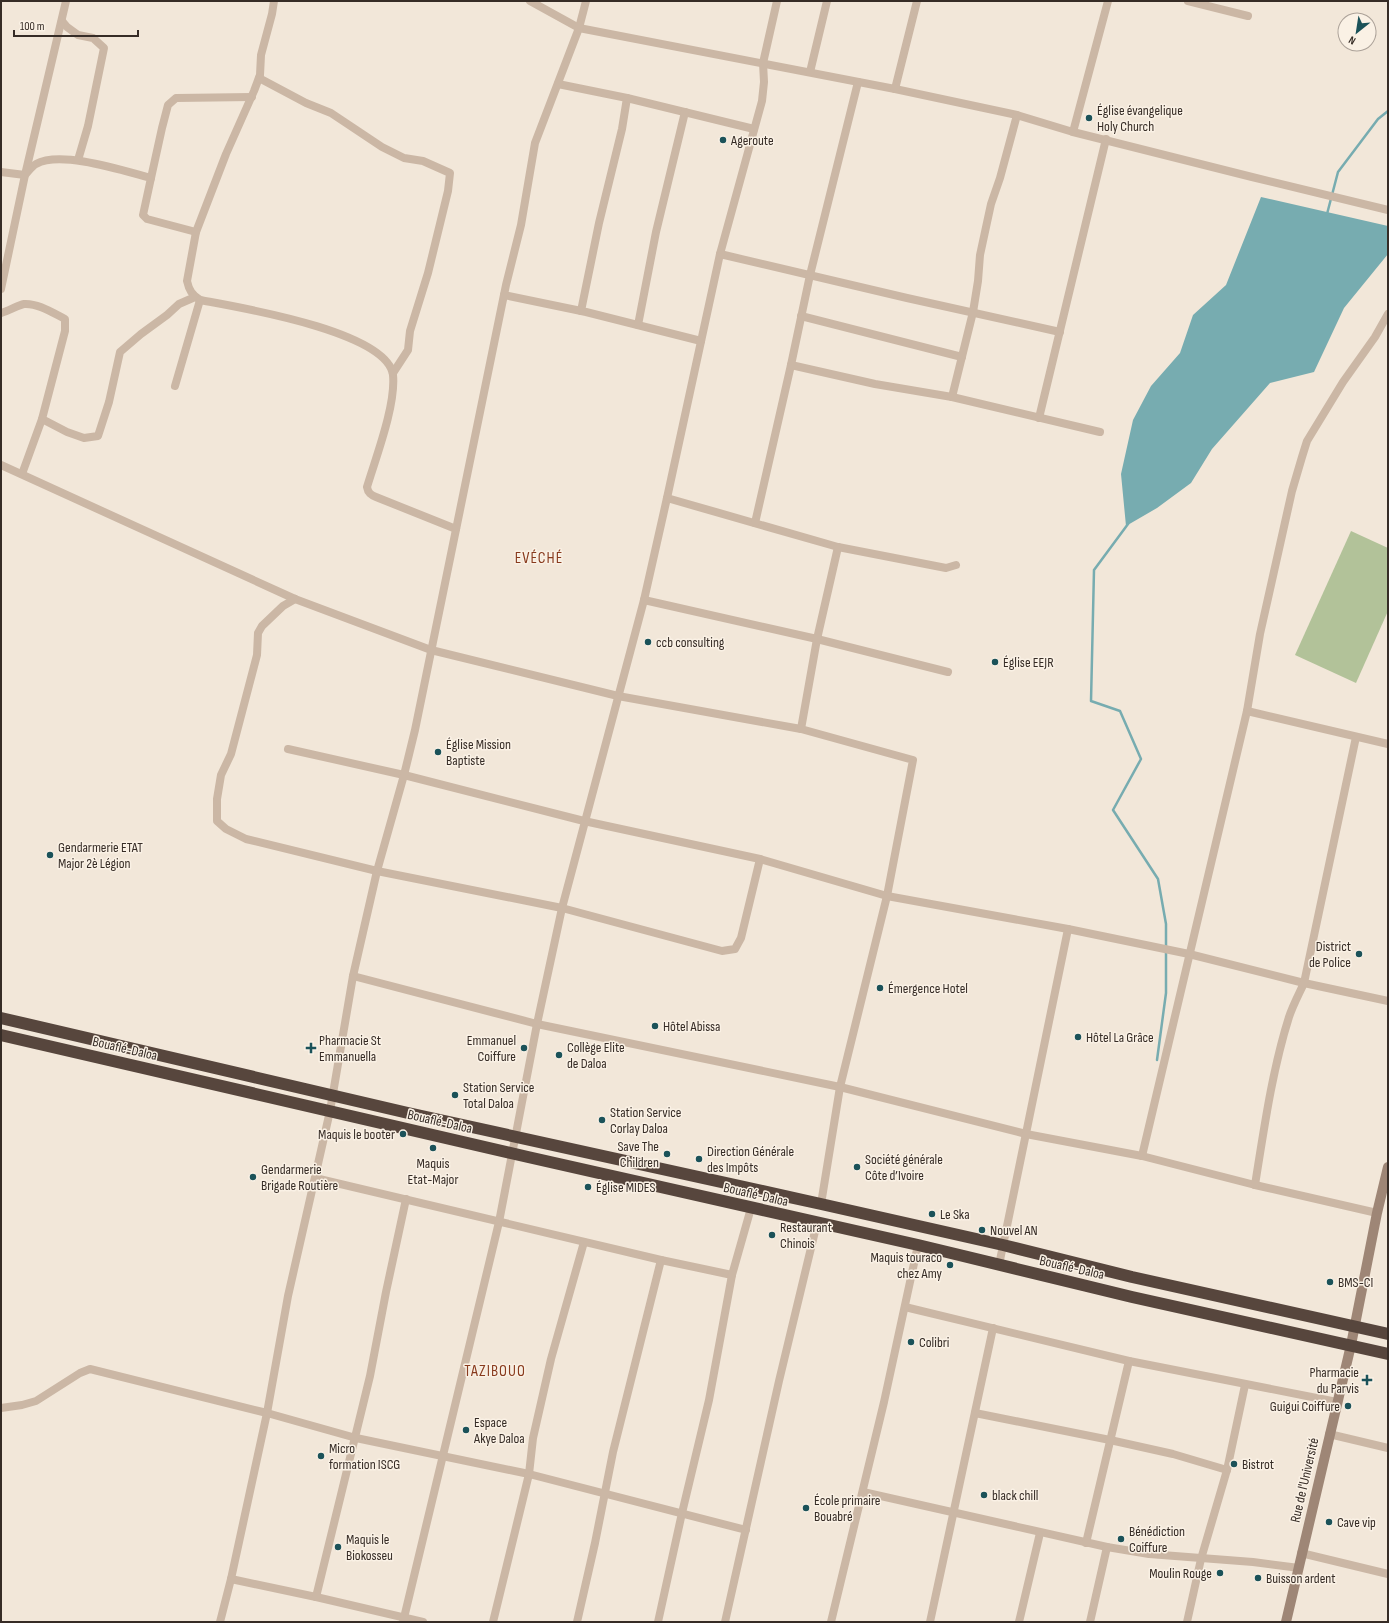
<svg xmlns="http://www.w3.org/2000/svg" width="1389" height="1623" font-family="'Sofia Sans Condensed',sans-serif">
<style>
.green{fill:#b2c299}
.water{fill:#77acb0}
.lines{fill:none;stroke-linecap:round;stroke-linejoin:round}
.stream{stroke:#77acb0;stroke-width:2.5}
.street{stroke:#cbb7a5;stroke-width:8}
.secondary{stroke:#9e8676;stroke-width:10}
.highway{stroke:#57463d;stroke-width:12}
.poi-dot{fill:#1b5259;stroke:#faf1e5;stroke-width:1.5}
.labels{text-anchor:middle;stroke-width:3;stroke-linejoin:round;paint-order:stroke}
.poi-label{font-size:14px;fill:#362c26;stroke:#faf1e5;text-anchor:start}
.street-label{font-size:14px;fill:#362c26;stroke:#faf1e5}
.quarter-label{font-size:16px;letter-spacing:1px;fill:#883a1d;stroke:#faf1e5}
</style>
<rect width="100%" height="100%" fill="#f2e7d9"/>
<polygon class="green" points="1351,531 1388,548 1388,611 1356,683 1295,655"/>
<polygon class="water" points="1261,197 1388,226 1388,254 1344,308 1314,372 1270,383 1212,449 1191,483 1157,508 1126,526 1121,474 1133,420 1151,386 1180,353 1193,315 1226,285"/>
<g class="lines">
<g class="stream">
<polyline points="1327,214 1338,172 1378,119 1388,111"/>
<polyline points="1128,524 1094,570 1091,701 1120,711 1141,759 1113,810 1158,879 1166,924 1166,993 1157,1060"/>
</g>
<g class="street">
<path d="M274 1 272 14 261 55 260 75 254 91 226 154 196 232 187 281C189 290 192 295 200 300 237 307 387 331 393 375 396 405 376 457 367 487 368 493 371 495 376 497L456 529"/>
<polyline points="530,1 579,28 895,89 1017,115 1073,132 1252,177 1388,210"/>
<polyline points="1188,1 1248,16"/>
<polyline points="62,21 67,27 78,35 93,38 104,48 88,126 78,160"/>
<polyline points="810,72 827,1"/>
<polyline points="259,78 306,103 331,113 382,147 404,158 423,161 450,173 448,191 428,273 410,331 408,350 393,373"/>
<polyline points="558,84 627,98 622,129 599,223 581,311"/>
<polyline points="895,89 917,1"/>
<polyline points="627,98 754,129"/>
<polyline points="1073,132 1108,1"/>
<path d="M1 172 25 175C28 172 32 166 36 164 61 150 124 171 151 178L143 215 147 219 196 232"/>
<polyline points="151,178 162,128 168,105 176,98 252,97"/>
<polyline points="720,254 907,298 1060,332"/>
<polyline points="1,289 25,175 66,1"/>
<polyline points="504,295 586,312 701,341"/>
<path d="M1 313C9 311 18 305 24 304 38 303 53 313 65 319V331L42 419 67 432 84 438 98 436 109 402 120 352 141 334 167 315 179 304 195 297"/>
<polyline points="801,316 962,357"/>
<polyline points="638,325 656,232 685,112"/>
<polyline points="791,365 875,384 952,397 1100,432"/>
<polyline points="175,386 200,300"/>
<polyline points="952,397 973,312 978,281 980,255 991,204 1000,178 1017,115"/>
<polyline points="1039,418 1106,139"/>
<polyline points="1,465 295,599 431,650 618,696 801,729 913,760 887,896 840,1087 821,1204"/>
<polyline points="22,474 42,419"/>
<polyline points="667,498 838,547 946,568 956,565"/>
<polyline points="755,523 791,365 810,275 858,82"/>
<polyline points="295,599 283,606 262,626 258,633 257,655 231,754 221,775 217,799 217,821 226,829 246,839 377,871 562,908 722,951 735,949 741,938 760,859"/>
<polyline points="644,600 817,639 948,672"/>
<polyline points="1247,711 1388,744"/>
<polyline points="801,729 817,639 838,547"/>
<polyline points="288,749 404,775 584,821 760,859 887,896 1068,929 1189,954 1304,983 1388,1001"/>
<polyline points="353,976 537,1024 840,1087 1026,1134 1142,1156 1255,1185 1377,1213"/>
<polyline points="1142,1156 1247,711 1260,634 1292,491 1302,457 1307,441 1343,382 1375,337 1388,314"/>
<polyline points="315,1178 661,1260 732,1275"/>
<path d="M1255 1185C1264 1129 1272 1071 1289 1017 1293 1005 1299 994 1304 983L1356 737"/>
<polyline points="999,1265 1068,929"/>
<polyline points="905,1307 1129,1361 1337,1402"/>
<polyline points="1,1408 22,1405 36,1401 80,1373 90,1369 267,1413 356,1438 529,1474 746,1530"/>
<polyline points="975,1413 1110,1440 1173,1454 1227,1470"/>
<polyline points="1329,1434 1388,1448"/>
<polyline points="863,1492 1107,1547 1149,1554 1253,1562 1299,1568"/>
<polyline points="1086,1543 1129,1361"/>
<polyline points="1301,1553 1388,1574"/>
<polyline points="231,1579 316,1597 423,1622"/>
<polyline points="316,1597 370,1376 386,1292 406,1199"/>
<polyline points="220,1622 231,1579 267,1413 288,1296 330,1111 353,976 377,871 404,775 415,730 506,285 521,225 535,143 579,28 586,1"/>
<polyline points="403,1622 499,1222 537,1024 562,908 644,600 667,498 720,254 762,101 764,82 763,63 777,1"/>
<polyline points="493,1622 529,1474 533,1438 551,1359 584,1242"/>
<polyline points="577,1622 595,1543 613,1452 661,1260"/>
<polyline points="658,1622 682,1513 709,1400 732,1275 751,1208"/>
<polyline points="725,1622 779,1381 817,1223"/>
<polyline points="831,1622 884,1402 918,1245"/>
<polyline points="930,1622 993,1328"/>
<polyline points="1019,1622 1040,1533"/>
<polyline points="1090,1622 1107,1547"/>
<polyline points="1187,1622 1201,1559 1227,1470 1245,1385"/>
</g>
<polyline class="secondary" points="1286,1622 1351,1345 1377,1213 1388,1167"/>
<g class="highway">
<polyline points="1,1018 408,1113 821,1204 1003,1245 1132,1277 1388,1334"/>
<polyline points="1,1035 528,1157 918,1245 1132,1297 1388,1354"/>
</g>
</g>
<g class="poi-dot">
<circle cx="1089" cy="118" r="4"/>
<circle cx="723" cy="140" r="4"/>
<circle cx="648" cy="642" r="4"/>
<circle cx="995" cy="662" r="4"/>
<circle cx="438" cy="752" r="4"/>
<circle cx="50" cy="855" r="4"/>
<circle cx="1359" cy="954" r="4"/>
<circle cx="880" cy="988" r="4"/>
<circle cx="655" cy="1026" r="4"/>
<circle cx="1078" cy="1037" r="4"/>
<path d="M309 1042h4v4h4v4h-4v4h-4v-4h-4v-4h4z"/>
<circle cx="524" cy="1048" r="4"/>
<circle cx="559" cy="1055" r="4"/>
<circle cx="455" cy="1095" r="4"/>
<circle cx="602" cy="1120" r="4"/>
<circle cx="403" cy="1134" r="4"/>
<circle cx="433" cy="1148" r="4"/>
<circle cx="667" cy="1154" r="4"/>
<circle cx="699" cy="1159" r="4"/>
<circle cx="857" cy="1167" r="4"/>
<circle cx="253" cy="1177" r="4"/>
<circle cx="588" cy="1187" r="4"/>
<circle cx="932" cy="1214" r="4"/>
<circle cx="982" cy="1230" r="4"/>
<circle cx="772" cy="1235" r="4"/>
<circle cx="950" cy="1265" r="4"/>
<circle cx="1330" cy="1282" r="4"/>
<circle cx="911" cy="1342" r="4"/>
<path d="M1365 1374h4v4h4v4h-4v4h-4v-4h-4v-4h4z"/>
<circle cx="1348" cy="1406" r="4"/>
<circle cx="466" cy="1430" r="4"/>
<circle cx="321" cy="1456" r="4"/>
<circle cx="1234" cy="1464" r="4"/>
<circle cx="984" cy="1495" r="4"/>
<circle cx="806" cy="1508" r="4"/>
<circle cx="1329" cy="1522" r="4"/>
<circle cx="1121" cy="1539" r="4"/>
<circle cx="338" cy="1547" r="4"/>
<circle cx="1220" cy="1573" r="4"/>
<circle cx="1258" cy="1578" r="4"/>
</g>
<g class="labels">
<g class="poi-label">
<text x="1097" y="115">Église évangelique<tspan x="1097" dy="16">Holy Church</tspan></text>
<text x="731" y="145">Ageroute</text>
<text x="656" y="647">ccb consulting</text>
<text x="1003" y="667">Église EEJR</text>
<text x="446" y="749">Église Mission<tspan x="446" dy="16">Baptiste</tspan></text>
<text x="58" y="852">Gendarmerie ETAT<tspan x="58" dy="16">Major 2è Légion</tspan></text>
<text x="1351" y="951" text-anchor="end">District<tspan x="1351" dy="16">de Police</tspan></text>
<text x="888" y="993">Émergence Hotel</text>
<text x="663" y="1031">Hôtel Abissa</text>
<text x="1086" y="1042">Hôtel La Grâce</text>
<text x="319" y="1045">Pharmacie St<tspan x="319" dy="16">Emmanuella</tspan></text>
<text x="516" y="1045" text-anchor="end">Emmanuel<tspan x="516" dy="16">Coiffure</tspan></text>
<text x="567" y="1052">Collège Elite<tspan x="567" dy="16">de Daloa</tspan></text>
<text x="463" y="1092">Station Service<tspan x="463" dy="16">Total Daloa</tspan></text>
<text x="610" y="1117">Station Service<tspan x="610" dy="16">Corlay Daloa</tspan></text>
<text x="395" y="1139" text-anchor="end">Maquis le booter</text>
<text x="659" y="1151" text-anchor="end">Save The<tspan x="659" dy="16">Children</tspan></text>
<text x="707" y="1156">Direction Générale<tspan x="707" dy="16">des Impôts</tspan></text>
<text x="865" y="1164">Société générale<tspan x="865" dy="16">Côte d’Ivoire</tspan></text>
<text x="433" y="1168" text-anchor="middle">Maquis<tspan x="433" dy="16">Etat-Major</tspan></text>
<text x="261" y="1174">Gendarmerie<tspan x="261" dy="16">Brigade Routière</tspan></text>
<text x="596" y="1192">Église MIDES</text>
<text x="940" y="1219">Le Ska</text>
<text x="780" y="1232">Restaurant<tspan x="780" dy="16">Chinois</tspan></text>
<text x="990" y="1235">Nouvel AN</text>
<text x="942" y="1262" text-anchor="end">Maquis touraco<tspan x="942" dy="16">chez Amy</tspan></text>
<text x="1338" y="1287">BMS-CI</text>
<text x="919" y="1347">Colibri</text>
<text x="1359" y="1377" text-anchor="end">Pharmacie<tspan x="1359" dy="16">du Parvis</tspan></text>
<text x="1340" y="1411" text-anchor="end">Guigui Coiffure</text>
<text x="474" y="1427">Espace<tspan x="474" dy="16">Akye Daloa</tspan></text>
<text x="329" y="1453">Micro<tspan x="329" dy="16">formation ISCG</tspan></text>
<text x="1242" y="1469">Bistrot</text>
<text x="992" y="1500">black chill</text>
<text x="814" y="1505">École primaire<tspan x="814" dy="16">Bouabré</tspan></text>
<text x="1337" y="1527">Cave vip</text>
<text x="1129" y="1536">Bénédiction<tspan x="1129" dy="16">Coiffure</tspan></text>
<text x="346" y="1544">Maquis le<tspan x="346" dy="16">Biokosseu</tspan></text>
<text x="1212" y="1578" text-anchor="end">Moulin Rouge</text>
<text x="1266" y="1583">Buisson ardent</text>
</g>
<g class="street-label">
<text transform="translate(125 1048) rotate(13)" y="5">Bouaflé-Daloa</text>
<text transform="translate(440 1121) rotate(13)" y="5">Bouaflé-Daloa</text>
<text transform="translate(756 1194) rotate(13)" y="5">Bouaflé-Daloa</text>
<text transform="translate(1072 1267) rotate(13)" y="5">Bouaflé-Daloa</text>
<text transform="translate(1304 1480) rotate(-77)" y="5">Rue de l'Université</text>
</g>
<g class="quarter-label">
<text x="539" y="563">EVÉCHÉ</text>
<text x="495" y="1376">TAZIBOUO</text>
</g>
</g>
<rect width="1389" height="1623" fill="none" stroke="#362c26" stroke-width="4"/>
<g transform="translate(1357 32) rotate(210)"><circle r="19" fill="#faf1e5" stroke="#aca299"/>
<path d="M0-3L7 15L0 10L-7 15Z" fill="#1b5259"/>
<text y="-6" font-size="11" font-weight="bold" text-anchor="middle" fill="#362c26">N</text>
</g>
<path d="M14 30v6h124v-6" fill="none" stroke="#362c26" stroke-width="2"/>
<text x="20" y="30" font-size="12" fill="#362c26" stroke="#faf1e5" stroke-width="3" paint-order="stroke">100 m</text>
</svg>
